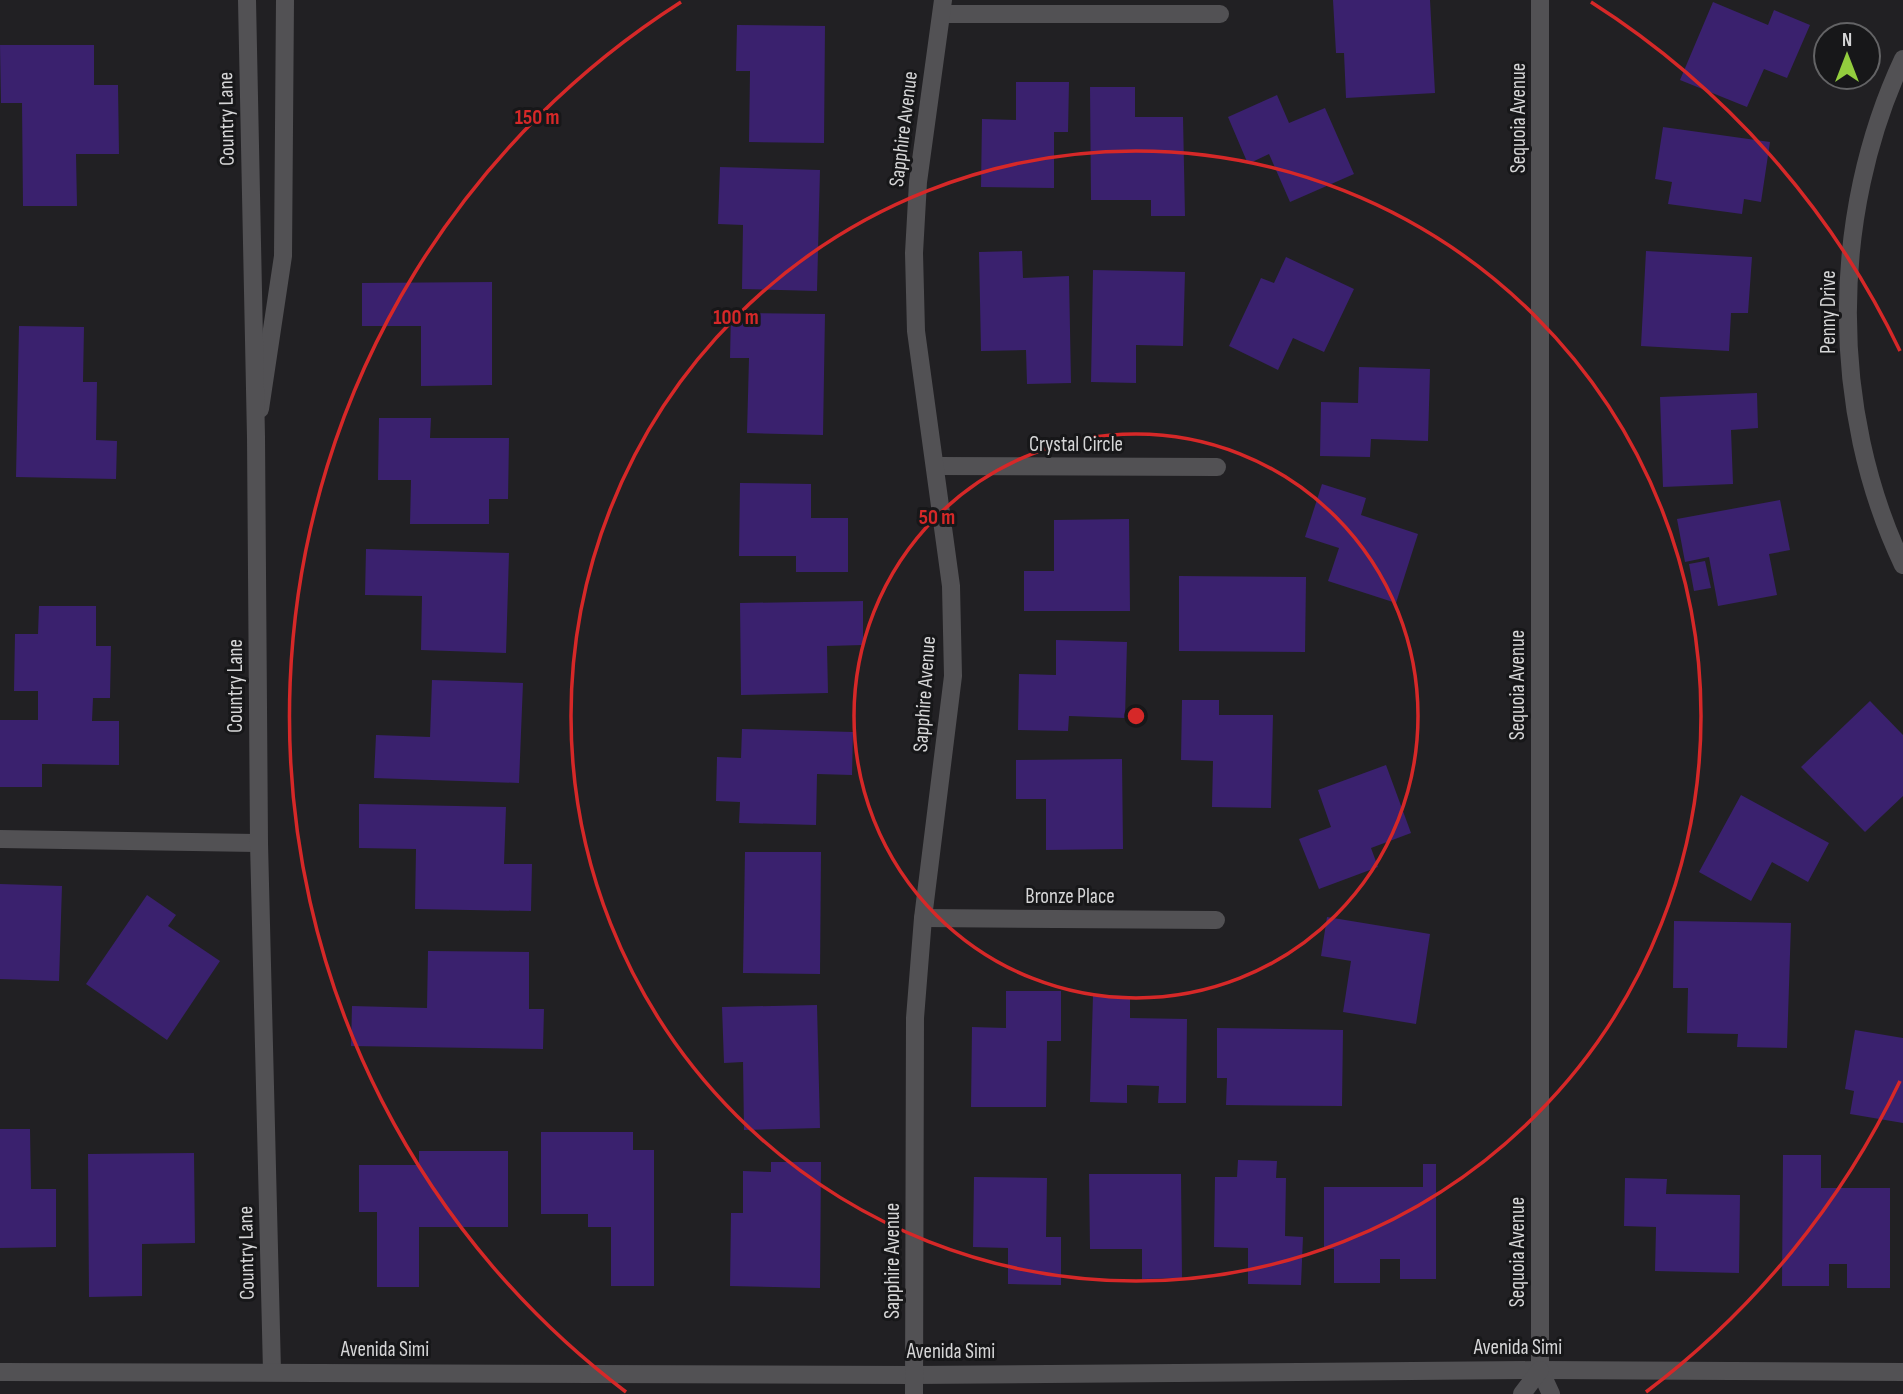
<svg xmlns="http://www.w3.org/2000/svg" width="1903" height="1394" font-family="'Sofia Sans Condensed',sans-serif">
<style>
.building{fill:#3a216e}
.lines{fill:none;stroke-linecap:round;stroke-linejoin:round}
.service{stroke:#525154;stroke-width:18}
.minor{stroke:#525154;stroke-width:18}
.tertiary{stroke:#525154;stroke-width:18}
.ring{fill:none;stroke:#d62828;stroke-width:3.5}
.labels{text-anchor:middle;stroke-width:6;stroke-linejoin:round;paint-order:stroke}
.street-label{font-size:21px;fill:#d6d6d7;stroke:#171719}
.centre{fill:#d62828;stroke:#171719;stroke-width:3.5}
.ring-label{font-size:21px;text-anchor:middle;font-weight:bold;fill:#d62828;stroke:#171719;stroke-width:6;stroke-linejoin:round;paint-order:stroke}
</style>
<rect width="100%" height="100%" fill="#212023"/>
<g class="building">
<polygon points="1333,0 1430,0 1435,93 1346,98 1344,53 1336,53"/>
<polygon points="1713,2 1768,25 1774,10 1810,25 1787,78 1764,69 1747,107 1680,80"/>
<polygon points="737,25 825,26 824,143 749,142 750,71 736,71"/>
<polygon points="0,45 94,45 94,85 118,85 119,154 76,154 77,206 23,206 22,103 1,103"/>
<polygon points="1016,82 1069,82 1068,132 1054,132 1054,188 981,187 982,119 1016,120"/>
<polygon points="1090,87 1135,87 1135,117 1183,117 1185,216 1151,216 1151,200 1091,200"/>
<polygon points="1277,95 1289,123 1325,108 1354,174 1290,202 1269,154 1248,164 1228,117"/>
<polygon points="1663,127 1770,142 1761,202 1744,199 1742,214 1668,204 1672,182 1655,179"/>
<polygon points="720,167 820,170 817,291 742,289 743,225 718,224"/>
<polygon points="1022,251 1023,278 1069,276 1071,383 1027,384 1026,350 981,351 979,252"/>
<polygon points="1646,251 1752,257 1748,313 1731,313 1729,351 1641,346"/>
<polygon points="1286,257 1354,289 1324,352 1293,338 1278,370 1229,346 1261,278 1274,283"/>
<polygon points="1093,270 1185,272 1183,346 1136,345 1136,383 1091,382"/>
<polygon points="492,282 492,385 421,386 421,326 362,326 362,283"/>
<polygon points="731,313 825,314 823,435 747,433 749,358 730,358"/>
<polygon points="19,326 84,327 83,382 97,382 96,440 117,441 116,479 16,477"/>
<polygon points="1359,367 1430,369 1428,441 1371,439 1370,457 1320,456 1321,402 1358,403"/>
<polygon points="1757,393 1758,428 1731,430 1733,484 1663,487 1660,397"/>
<polygon points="379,418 431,418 430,438 509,438 508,499 489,499 489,524 410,524 411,480 378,480"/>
<polygon points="740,483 811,484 811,518 848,518 848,572 796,572 796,556 739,556"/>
<polygon points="1322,484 1366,498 1361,515 1418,534 1396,603 1328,581 1339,548 1305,537"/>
<polygon points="1780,500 1790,550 1769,554 1777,595 1718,606 1709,557 1685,562 1677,519"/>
<polygon points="1129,519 1130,611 1024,611 1024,571 1054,571 1054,520"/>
<polygon points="366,549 509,553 506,653 421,650 422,596 365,595"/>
<polygon points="1705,561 1711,588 1694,591 1689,564"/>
<polygon points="1179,576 1306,577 1305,652 1179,651"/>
<polygon points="863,601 863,645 827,646 828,693 741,695 740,603"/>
<polygon points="39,606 96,606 96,646 111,646 110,698 93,698 92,721 119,721 119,765 42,764 42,787 0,787 0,720 38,720 38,691 14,691 15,634 38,634"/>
<polygon points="1056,640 1127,642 1125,718 1069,716 1068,731 1018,730 1019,674 1056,675"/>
<polygon points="432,680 523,683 519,783 374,778 376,735 430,737"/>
<polygon points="1182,700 1219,700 1219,715 1273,715 1271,808 1212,807 1213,761 1181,760"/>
<polygon points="1870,701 1903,735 1903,796 1865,832 1801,767"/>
<polygon points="742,729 853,732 852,775 817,774 816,825 739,823 740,802 716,801 717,757 741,758"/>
<polygon points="1122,759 1123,849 1046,850 1046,799 1016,799 1016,760"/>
<polygon points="1386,765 1411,833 1371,848 1378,867 1319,889 1299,839 1331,827 1318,790"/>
<polygon points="1741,795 1829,843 1808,882 1772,862 1751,901 1699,872"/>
<polygon points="359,804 506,807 504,864 532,864 531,911 415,909 416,849 359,848"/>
<polygon points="745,852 821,852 820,974 743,973"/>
<polygon points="0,884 62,886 59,981 0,979"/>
<polygon points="147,895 176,915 168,926 220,961 167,1040 86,984"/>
<polygon points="1327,917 1430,934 1416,1024 1343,1012 1351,961 1321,956"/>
<polygon points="1674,921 1791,923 1787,1048 1737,1047 1738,1034 1687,1033 1688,988 1673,988"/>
<polygon points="428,951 529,952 529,1009 544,1009 543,1049 351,1046 352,1006 427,1008"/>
<polygon points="1006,991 1061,991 1061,1041 1047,1041 1046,1107 971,1107 972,1027 1006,1028"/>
<polygon points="1093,995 1130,996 1130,1018 1187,1019 1186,1103 1158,1103 1159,1086 1127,1085 1127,1103 1090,1102"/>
<polygon points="817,1005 820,1128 744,1130 743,1062 724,1063 722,1007"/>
<polygon points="1217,1028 1343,1030 1342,1106 1226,1105 1227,1078 1217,1078"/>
<polygon points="1855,1030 1903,1038 1903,1123 1850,1114 1854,1091 1845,1089"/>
<polygon points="0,1129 30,1129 31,1189 56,1189 56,1247 0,1248"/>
<polygon points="541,1132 633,1132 633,1150 654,1150 654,1286 611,1286 611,1227 588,1227 588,1214 541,1214"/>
<polygon points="419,1151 508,1151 508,1227 419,1227 419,1287 377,1287 377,1212 359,1212 359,1165 419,1165"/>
<polygon points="194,1153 195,1243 142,1244 142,1296 89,1297 88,1154"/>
<polygon points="1783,1155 1821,1155 1821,1188 1890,1188 1890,1288 1847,1288 1847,1264 1829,1264 1829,1286 1782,1286"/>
<polygon points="1238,1160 1277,1161 1276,1178 1286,1178 1285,1236 1303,1237 1301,1285 1248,1284 1248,1248 1214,1247 1215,1177 1237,1177"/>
<polygon points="771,1162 821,1162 820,1288 730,1286 731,1213 743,1213 743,1171 771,1172"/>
<polygon points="1423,1164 1436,1164 1436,1279 1400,1279 1400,1259 1380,1259 1380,1283 1334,1283 1334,1249 1324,1249 1324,1187 1423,1187"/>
<polygon points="1089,1174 1181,1174 1182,1278 1142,1279 1142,1249 1090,1249"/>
<polygon points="974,1177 1047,1178 1046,1237 1061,1237 1061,1285 1008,1284 1008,1248 973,1247"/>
<polygon points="1625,1178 1667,1179 1666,1194 1740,1195 1739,1273 1655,1271 1656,1227 1624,1226"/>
</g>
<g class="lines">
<g class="service">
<polyline points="260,409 283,256 285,0"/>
<polyline points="0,839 259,843"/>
</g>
<g class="minor">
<polyline points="247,0 256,437 259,843 272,1371"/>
<polyline points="942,14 1220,14"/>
<path d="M1903 59C1830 215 1829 410 1903 565"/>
<polyline points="935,466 1217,467"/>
<polyline points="923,918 1216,920"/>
<polyline points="0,1372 914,1375 1540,1370 1903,1372"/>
<polyline points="914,1394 915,1018 923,918 953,676 951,586 916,331 914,253 918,182 943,0"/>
</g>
<g class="tertiary">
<polyline points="1540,0 1540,1370 1551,1394"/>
<polyline points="1522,1394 1540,1370"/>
</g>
</g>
<g class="ring">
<circle cx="1136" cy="716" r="282"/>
<circle cx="1136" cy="716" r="565"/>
<path d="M1900 1081A847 847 0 0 1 1646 1392M626 1392A847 847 0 0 1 681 2M1591 2A847 847 0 0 1 1900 351"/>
</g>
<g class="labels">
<g class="street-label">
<text transform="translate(1518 118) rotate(-90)" y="7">Sequoia Avenue</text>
<text transform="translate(226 119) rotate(-91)" y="7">Country Lane</text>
<text transform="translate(903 129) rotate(-83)" y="7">Sapphire Avenue</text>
<text transform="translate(1828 312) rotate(-90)" y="7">Penny Drive</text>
<text x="1076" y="451">Crystal Circle</text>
<text transform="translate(1517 685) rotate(-90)" y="7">Sequoia Avenue</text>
<text transform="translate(235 686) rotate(-90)" y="7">Country Lane</text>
<text transform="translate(924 694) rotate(-86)" y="7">Sapphire Avenue</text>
<text x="1070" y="903">Bronze Place</text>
<text transform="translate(1517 1252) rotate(-90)" y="7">Sequoia Avenue</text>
<text transform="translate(246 1253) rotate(-91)" y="7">Country Lane</text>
<text transform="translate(892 1261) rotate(-90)" y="7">Sapphire Avenue</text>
<text x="1518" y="1354">Avenida Simi</text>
<text x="385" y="1356">Avenida Simi</text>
<text x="951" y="1358">Avenida Simi</text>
</g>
</g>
<circle cx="1136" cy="716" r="10" class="centre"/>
<g class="ring-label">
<text x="537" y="124">150 m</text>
<text x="736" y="324">100 m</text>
<text x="937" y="524">50 m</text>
</g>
<g transform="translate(1847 56)"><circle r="33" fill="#171719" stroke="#636365" stroke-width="2"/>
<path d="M0-5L12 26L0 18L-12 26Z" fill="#93cd3e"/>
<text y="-10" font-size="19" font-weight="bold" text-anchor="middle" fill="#d6d6d7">N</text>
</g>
</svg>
